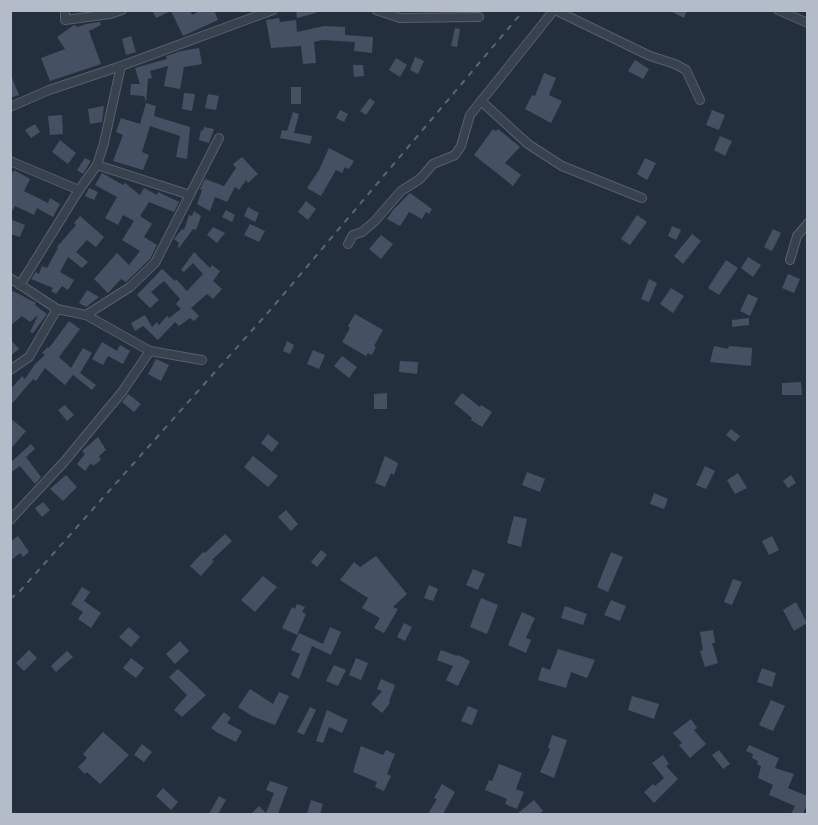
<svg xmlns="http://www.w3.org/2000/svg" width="818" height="825" font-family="'Sofia Sans Condensed',sans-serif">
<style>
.building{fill:#455162}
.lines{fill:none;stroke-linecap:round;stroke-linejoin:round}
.street-casing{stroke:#565f6c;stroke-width:10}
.street{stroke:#38414e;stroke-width:8}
.rail{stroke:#5a6575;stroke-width:2;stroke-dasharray:6 6;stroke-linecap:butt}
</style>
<rect width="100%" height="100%" fill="#242f3e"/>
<g class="building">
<polygon points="152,10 190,10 192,15 201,10 214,10 218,20 183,36 171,11 156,18"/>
<polygon points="296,10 316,10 316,13 297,18"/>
<polygon points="668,10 687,10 684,18"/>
<polygon points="279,18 280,22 296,20 297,32 324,26 345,27 345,35 373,37 372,53 354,51 355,42 322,40 314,42 316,63 303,64 301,46 271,48 266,20"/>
<polygon points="100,22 101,25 89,31 101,64 50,81 41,58 65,49 57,37 74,25 78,27 86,24"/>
<polygon points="455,28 460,29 457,47 451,46"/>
<polygon points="131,36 136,52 126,55 122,39"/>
<polygon points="199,48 202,64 184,67 180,89 164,86 168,66 150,71 152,78 148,79 146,102 144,96 130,95 131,84 140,84 135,68 167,59 166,56 181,51"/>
<polygon points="415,57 424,61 418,74 410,70"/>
<polygon points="396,58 407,65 400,77 389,70"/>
<polygon points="635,60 649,69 643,79 628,71"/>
<polygon points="353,65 363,65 364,76 354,77"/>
<polygon points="10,73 19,95 10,98"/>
<polygon points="544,73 556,78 549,95 562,101 551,123 525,109 532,95 535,96"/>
<rect x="291" y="87" width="10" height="17"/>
<polygon points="184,93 195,94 192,111 182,109"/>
<polygon points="208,94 219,96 216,110 205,108"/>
<polygon points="370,98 375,102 366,115 360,111"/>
<polygon points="146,103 156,106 154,116 190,127 187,159 176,157 180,136 150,126 142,152 149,155 143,170 113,161 123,135 116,132 121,118 140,124"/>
<polygon points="104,106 102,122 90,124 88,109"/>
<polygon points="340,110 348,114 344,122 336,118"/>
<polygon points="712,110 725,115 719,130 706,125"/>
<polygon points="293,112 299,114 294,133 312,136 310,144 280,138 282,130 287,131"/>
<polygon points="62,115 63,134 50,135 48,116"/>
<polygon points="35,124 40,132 31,138 25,130"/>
<polygon points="204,127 214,129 209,143 199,140 201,130 203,131"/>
<polygon points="493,129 496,131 498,129 520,147 505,163 521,175 513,186 474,155"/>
<polygon points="720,136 732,141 725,156 714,150"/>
<polygon points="60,140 76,153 68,164 52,152"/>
<polygon points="329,148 354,161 349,169 345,167 342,173 336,170 321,196 307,188 319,170"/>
<polygon points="242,157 258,174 248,183 246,180 239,190 235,187 227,202 215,197 210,211 197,204 202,190 200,189 205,179 224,186 236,168 233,164"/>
<polygon points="85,158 91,161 83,174 77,170"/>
<polygon points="645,158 656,163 647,180 637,174"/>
<polygon points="14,170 30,179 24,191 48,203 50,198 60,204 53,217 37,208 34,215 15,206 10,215 10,176"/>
<polygon points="102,173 123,185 125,183 140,195 144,188 157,195 158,192 179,202 174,212 149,202 140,216 152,224 144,237 157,245 150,259 126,282 121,279 108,293 94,279 117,253 129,265 140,251 122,240 134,221 123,215 118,225 105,218 117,197 95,185"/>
<polygon points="89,188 98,192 94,200 85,196"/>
<polygon points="410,193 432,209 429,214 426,212 422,219 409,212 400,226 387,219 393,210"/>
<polygon points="306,201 316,209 308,220 298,212"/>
<polygon points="248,207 259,213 255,222 244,216"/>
<polygon points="226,210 235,215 232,222 222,217"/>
<polygon points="194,211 201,216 196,230 193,229 179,248 178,247 179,243 174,239 182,229 184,230 189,215 192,216"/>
<polygon points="637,215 647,222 630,245 621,239"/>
<polygon points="80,216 104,237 96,247 87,240 77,251 76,252 88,262 82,268 68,257 60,272 74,280 68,290 62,286 56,294 51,291 53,288 31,279 36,272 39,274 42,266 47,268 58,248 57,247 76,225 74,223"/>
<polygon points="10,219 25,225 20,237 10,234"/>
<polygon points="250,224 265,231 259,242 244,235"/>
<polygon points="672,226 681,230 676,240 668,236"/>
<polygon points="213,227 225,233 217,243 207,235"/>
<polygon points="773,229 781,233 772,251 764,247"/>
<polygon points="692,234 701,241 683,264 674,256"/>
<polygon points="381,235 393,244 381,259 369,249"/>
<polygon points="194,252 210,268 212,265 220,271 213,281 222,289 213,299 207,294 191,308 199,316 194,321 190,318 179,326 175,322 158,340 143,326 135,331 131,323 145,315 152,327 157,322 159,325 167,316 169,318 181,309 176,304 180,299 164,281 151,292 159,300 150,308 137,295 162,269 175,281 176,279 187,291 203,274 193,263 184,272 181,270"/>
<polygon points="748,257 761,265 753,277 741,268"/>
<polygon points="726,260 738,268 719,295 708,288"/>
<polygon points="788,274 800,279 794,293 782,288"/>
<polygon points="649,279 657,283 649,302 641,299"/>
<polygon points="671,288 684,296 673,313 660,304"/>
<polygon points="87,290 99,297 86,307 79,303"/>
<polygon points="13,291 36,303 35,305 47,314 33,333 30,332 38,315 30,322 22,316 10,326 10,295"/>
<polygon points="748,294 758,298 750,316 740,311"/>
<polygon points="355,314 383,330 374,346 376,347 372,355 368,353 366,356 342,342 350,328 348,326"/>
<polygon points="749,318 749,325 732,327 732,320"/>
<polygon points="69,321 80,329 59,357 71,368 83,348 92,353 80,373 96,385 92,390 73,375 65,385 45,368 36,381 33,379 10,406 10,390 22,376 25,379 35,364 45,355 42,353 48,347 49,348"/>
<polygon points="10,339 19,349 10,356"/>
<polygon points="287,341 294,345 290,354 283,351"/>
<polygon points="102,342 117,351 120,345 130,351 123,364 108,356 103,365 92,359"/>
<polygon points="714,346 728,349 729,346 752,348 751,366 710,362"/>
<polygon points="313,350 325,355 319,369 307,364"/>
<polygon points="342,356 357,367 349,378 334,366"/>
<polygon points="156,359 169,365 161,381 148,374"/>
<polygon points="400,361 418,362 417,374 399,372"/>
<polygon points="801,382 802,395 782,395 782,383"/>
<polygon points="387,393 387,409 374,409 374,394"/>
<polygon points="462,393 480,407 481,405 492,412 482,427 471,420 472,418 454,403"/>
<polygon points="128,394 141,404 134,412 122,402"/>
<polygon points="65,405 74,415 67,421 58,410"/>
<polygon points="10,418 26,431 10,450"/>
<polygon points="731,429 740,436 735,442 726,435"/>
<polygon points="268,434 279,443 272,452 261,443"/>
<polygon points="98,437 106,450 99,456 101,460 93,466 91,463 85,471 77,464 85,454 82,451"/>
<polygon points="31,444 35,449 26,457 41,477 35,484 20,466 10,473 10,463"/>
<polygon points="253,456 278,476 268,487 244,467"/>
<polygon points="385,456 398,463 394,475 391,473 385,487 375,483"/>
<polygon points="705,466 715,471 706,489 696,485"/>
<polygon points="527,472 545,479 540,492 522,485"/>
<polygon points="738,473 747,488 735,494 727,480"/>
<polygon points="66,475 77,487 63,501 50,489"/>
<polygon points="791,475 796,483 788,488 783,481"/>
<polygon points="654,493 668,499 664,509 650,504"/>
<polygon points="43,502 50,510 42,517 35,508"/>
<polygon points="286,510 298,524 291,531 278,517"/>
<polygon points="514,516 527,519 521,547 507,543"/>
<polygon points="225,534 232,541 212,560 214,561 201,576 190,566 203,552 205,553"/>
<polygon points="18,536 29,552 23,557 20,553 10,561 10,542"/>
<polygon points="772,536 779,550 769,555 762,541"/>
<polygon points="321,550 327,555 317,567 311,562"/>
<polygon points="611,552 623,557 608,592 597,587"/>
<polygon points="376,556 407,594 393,607 398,609 384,633 374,628 380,618 362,608 368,598 340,580 354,562 360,567"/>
<polygon points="473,569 485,574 478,590 466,585"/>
<polygon points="263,576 277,587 255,612 241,600"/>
<polygon points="733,579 742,582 732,605 724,602"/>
<polygon points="429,585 438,589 433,601 424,598"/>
<polygon points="82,587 90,592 84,601 101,613 91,628 78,619 83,612 71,604"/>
<polygon points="481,598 498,605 487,634 470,627"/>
<polygon points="611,600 626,606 620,621 604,615"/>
<polygon points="796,602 807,623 794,631 783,610"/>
<polygon points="297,604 305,607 302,612 306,614 297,635 282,628 292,607 295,609"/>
<polygon points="565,606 587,614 583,625 561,618"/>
<polygon points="522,612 535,618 526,638 531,640 526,653 508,645"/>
<polygon points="404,623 412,627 405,641 397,637"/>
<polygon points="129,627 140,637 131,647 119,637"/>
<polygon points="330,627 341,632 331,655 312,646 299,679 291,675 300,654 291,650 299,633 323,644"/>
<polygon points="713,630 715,643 712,643 718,663 705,667 700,651 703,650 700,632"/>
<polygon points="180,641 189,651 175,664 166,654"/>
<polygon points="558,649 595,660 587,678 571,672 566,688 538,680 542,667 550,670"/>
<polygon points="29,650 37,658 24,671 16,663"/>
<polygon points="441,650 457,656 458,655 470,661 458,686 446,680 453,666 437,660"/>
<polygon points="67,651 73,657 56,672 51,666"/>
<polygon points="131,658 144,668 136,678 123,668"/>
<polygon points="356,658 368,663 361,680 349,675"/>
<polygon points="334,665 346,670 338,686 326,681"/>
<polygon points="762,668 776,673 772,687 757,682"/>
<polygon points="178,669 206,695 182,717 174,710 187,695 169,677"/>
<polygon points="381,679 395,685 389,702 390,703 382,713 371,704 382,691 377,689"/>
<polygon points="250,689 273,704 279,692 289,696 275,725 252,716 238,707"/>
<polygon points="632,696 659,704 654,719 628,710"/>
<polygon points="771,700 785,706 773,731 759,725"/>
<polygon points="468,706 478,710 472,725 461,721"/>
<polygon points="310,707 316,710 304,735 297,732"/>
<polygon points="327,710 348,720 342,733 329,727 323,743 316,741"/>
<polygon points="224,712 231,718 227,723 242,731 236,742 218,733 211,728"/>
<polygon points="691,719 697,728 694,730 706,744 690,758 679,745 682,743 673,733"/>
<polygon points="103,732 129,755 100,784 87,772 85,774 78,767 87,758 83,754"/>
<polygon points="552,735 567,740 554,778 540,772 550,749 548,748"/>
<polygon points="142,744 152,752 144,762 134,755"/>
<polygon points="749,745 779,758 775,768 794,774 788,788 807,796 807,804 803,814 791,814 795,806 769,795 773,785 758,778 761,766 757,764 758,761 752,758 753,754 746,751"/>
<polygon points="361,746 383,755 386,750 395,754 387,774 391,776 384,791 375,787 377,782 353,772"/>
<polygon points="719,750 730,764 723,769 712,755"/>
<polygon points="663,755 669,764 666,766 678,779 654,803 644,792 653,784 655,786 664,778 652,763"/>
<polygon points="499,764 522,773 516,789 524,792 517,809 505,804 507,799 485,790 489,780 492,781"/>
<polygon points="270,781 288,787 278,814 251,814 259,806 266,813 274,793 266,790"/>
<polygon points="442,784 455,792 443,814 428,814 437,799 434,798"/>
<polygon points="163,788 178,802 171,810 156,796"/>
<polygon points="219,796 226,800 218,814 209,814"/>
<polygon points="311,800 323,804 320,814 307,814"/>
<polygon points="534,800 543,811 539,814 517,814"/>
</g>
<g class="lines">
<g class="street-casing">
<g id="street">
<polyline points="65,10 65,20 110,14 122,10"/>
<polyline points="376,10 400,18 479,17"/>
<polyline points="555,10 650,56 675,64 686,70 700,100"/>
<polyline points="778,10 808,23"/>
<polyline points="481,101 528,144 562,166 642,198"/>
<polyline points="10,107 49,90 121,66 273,10"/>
<polyline points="10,161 79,190"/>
<polyline points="97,165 190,195"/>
<polyline points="348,244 353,235 362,232 374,222 401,191 420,179 433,164 455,155 461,146 470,115 554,10"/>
<polyline points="790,260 797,236 808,223"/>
<polyline points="10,278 57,309 29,357 10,370"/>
<polyline points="20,285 79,190 97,165 104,143 121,66"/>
<polyline points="57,309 86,315 130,287 155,263 219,138"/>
<polyline points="86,315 150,351 202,360"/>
<polyline points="10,520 64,462 122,392 150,351"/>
</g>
</g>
<use href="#street" class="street"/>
<polyline class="rail" points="10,599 20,591 272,308 524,10"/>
</g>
<rect width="818" height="825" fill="none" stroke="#b4bcc9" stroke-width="24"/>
</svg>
